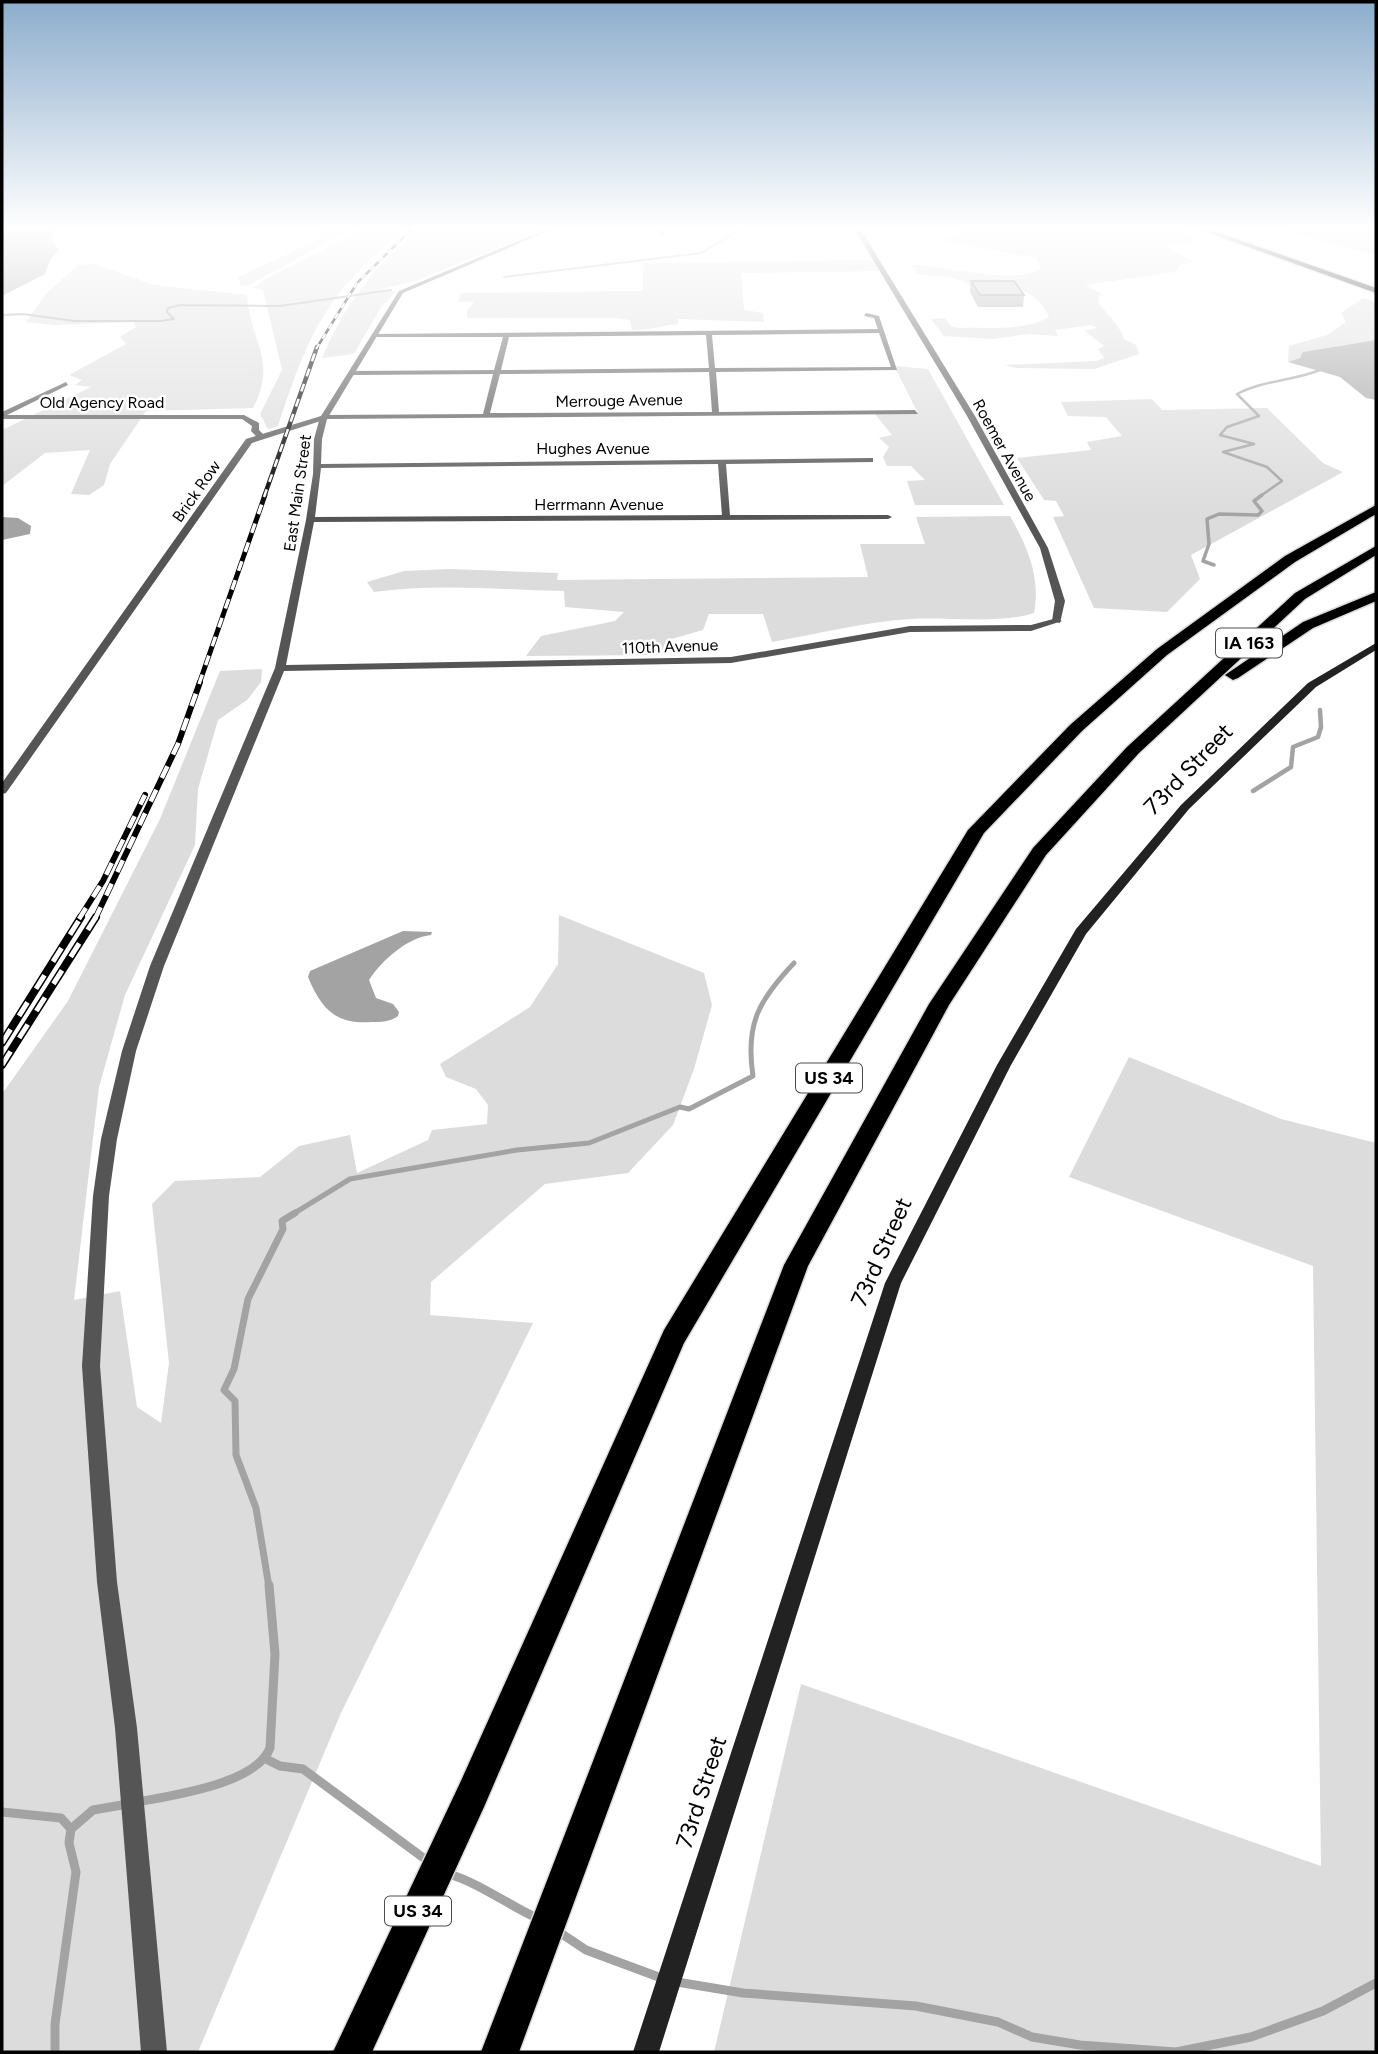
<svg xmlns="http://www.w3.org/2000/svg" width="1378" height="2054" font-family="Figtree,sans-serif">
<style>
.green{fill:#dcdcdc}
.water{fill:#a3a3a3}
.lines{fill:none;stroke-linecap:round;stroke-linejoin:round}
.stream-far6{stroke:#a3a3a3;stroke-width:2}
.stream-far5{stroke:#a3a3a3;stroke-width:2.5}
.stream-far4{stroke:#a3a3a3;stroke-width:3.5}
.stream-far3{stroke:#a3a3a3;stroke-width:4.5}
.stream-far2{stroke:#a3a3a3;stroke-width:5}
.stream-far1{stroke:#a3a3a3;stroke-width:7}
.stream{stroke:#a3a3a3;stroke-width:9}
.trunk-casing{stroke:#dbdbdb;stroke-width:3}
.motorway-casing{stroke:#dbdbdb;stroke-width:3}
.minor{fill:#555;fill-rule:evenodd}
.tertiary{fill:#555;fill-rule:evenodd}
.secondary{fill:#222;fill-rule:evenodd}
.trunk{fill:#000;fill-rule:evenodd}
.motorway{fill:#000;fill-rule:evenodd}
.rail-far4-casing{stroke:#000;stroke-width:2.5}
.rail-far3-casing{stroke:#000;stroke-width:4.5}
.rail-far2-casing{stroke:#000;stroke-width:5}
.rail-far1-casing{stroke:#000;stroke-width:6}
.rail-casing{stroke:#000;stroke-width:8}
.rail-far4{stroke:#fff;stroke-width:2;stroke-dasharray:6;stroke-linecap:butt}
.rail-far3{stroke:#fff;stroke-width:2.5;stroke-dasharray:8;stroke-linecap:butt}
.rail-far2{stroke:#fff;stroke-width:3.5;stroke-dasharray:10;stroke-linecap:butt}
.rail-far1{stroke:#fff;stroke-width:4.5;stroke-dasharray:13;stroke-linecap:butt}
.rail{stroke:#fff;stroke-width:5;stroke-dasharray:16;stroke-linecap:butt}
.wall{fill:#a9a9a9}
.building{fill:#c4c4c4;stroke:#898989;stroke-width:2}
.labels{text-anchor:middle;stroke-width:5;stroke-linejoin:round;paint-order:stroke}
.far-street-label{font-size:16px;fill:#000;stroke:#fff}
.shield{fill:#fff;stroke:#4c4c4c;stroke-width:2}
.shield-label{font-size:18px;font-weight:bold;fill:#000}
.near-street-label{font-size:23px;fill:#000;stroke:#fff}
</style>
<rect width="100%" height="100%" fill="#fff"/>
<g class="green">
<polygon points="324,230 350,230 249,285 241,286 238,277 322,238 318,232"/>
<path d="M363 230H403C325 295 309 332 278 426L268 429 260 414 282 370 263 290 254 288 265 279Z"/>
<path d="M419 230H541L418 280 381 289 396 292 381 307 354 354 322 358C344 306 374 265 419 230Z"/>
<path d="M958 230H1179L1189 234 1194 243 1163 245 1194 262 1180 265 1175 272 1085 285 1101 293 1098 302C1106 314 1121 326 1124 339L1136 345 1139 354 1094 369 1016 368 1005 365 1097 361 1104 358 1098 349 1104 346 1085 331 1097 328 1092 325 1055 330 1058 336 1029 334 992 339 944 336 931 319 945 318 951 326 958 328C988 327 1022 332 1049 317 1035 283 1002 287 972 288 961 274 934 277 917 274L912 265C941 264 1019 287 1041 268L1037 258 944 241 949 235 958 234Z"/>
<polygon points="1283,230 1376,230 1376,256"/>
<path d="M876 260 882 271 741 273 744 310 763 313 764 322 678 319V324C662 326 649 330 632 330L630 320 614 318H467V310L474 302H458L461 293 643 291V263Z"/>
<path d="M95 264 154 285 247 295C250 343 278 359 253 408L146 411 110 464 104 485 89 495 71 494 90 450 45 453 2 486V430L91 387 75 385 82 380 69 375 126 344 120 337 136 327 134 322 55 325 26 322 45 295 78 265Z"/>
<polygon points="1363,298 1376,302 1376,340 1304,352 1300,358 1288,362 1289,346 1327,335 1346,322 1341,313"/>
<polygon points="894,366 928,369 1004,505 915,505 907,481 925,480 911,466 887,466 883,457 889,447 879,438 892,435 875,414 918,413"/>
<polygon points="1152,399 1162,410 1267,408 1323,463 1343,472 1191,555 1200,579 1167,612 1094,608 1053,517 1064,516 1056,501 1044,500 1017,458 1091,450 1087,442 1122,436 1106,417 1068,416 1061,402"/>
<path d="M1010 516C1027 546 1041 577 1034 613 1002 624 946 617 910 619 864 622 817 634 772 642L763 614H709L703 630 668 640 659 655 526 656 541 636 615 621 624 612 565 607 564 591C501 590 437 583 374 592L367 582 404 571 450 569 558 573 557 580 868 577 860 544H925L916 517Z"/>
<polygon points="262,669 261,682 247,700 218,720 198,789 195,845 125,995 99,1087 74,1300 120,1291 137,1407 161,1423 169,1363 152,1204 175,1181 260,1177 299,1146 350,1135 357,1173 428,1140 432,1130 487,1124 488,1105 476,1089 446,1077 440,1064 530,1007 558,964 559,915 704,973 712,1005 694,1069 673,1125 628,1173 545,1184 431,1282 430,1315 533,1323 341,1713 198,2052 2,2052 2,1094 68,1001 160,819 220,671"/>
<polygon points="1129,1057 1281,1119 1376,1143 1376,2052 714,2052 801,1684 1321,1866 1313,1266 1069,1177"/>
</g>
<g class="water">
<path d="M2 230H53L52 240 59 250 50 260 45 274 2 296C2 273 7 250 2 230Z"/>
<polygon points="1376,340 1376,400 1366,398 1340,377 1288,362 1300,358 1303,352"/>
<polygon points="2,517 18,518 31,526 30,534 2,540"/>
<path d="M403 931 432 932 431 935C408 937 381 961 369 980L376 998 393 1004 399 1012 398 1016C390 1022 381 1022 372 1022 335 1025 321 1008 308 977L310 971Z"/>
</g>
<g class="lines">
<g class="stream-far6">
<polyline points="504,277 701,253 740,230"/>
<polyline points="2,315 23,314 74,321 161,321 174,319 167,312 168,308 180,305 280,306 391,290"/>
</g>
<path class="stream-far5" d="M1259 497 1282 481 1267 467 1223 452 1254 444 1220 435 1227 427 1259 416 1237 394C1263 380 1293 381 1320 370L1319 365"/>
<polyline class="stream-far4" points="1214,565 1203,561 1209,544 1207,519 1219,514 1258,515 1262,511 1254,501 1262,495"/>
<polyline class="stream-far3" points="1253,791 1291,767 1293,747 1318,737 1321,727 1320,710"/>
<path class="stream-far2" d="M293 1214 350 1179 517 1150 589 1143 680 1107 689 1109 753 1076C745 1024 759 1000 794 963"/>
<polyline class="stream-far1" points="269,1587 256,1508 236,1455 235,1401 224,1390 234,1369 248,1299 283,1229 282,1221 295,1213"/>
<g class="stream">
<polyline points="266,1759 280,1766 303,1769 429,1862"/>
<path d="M138 1802C173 1795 256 1784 270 1748L275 1654 269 1585"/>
<polyline points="2,1812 61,1818 71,1829"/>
<path d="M449 1874C481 1884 508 1905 539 1919"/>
<polyline points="559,1932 586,1950 664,1979"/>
<polyline points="677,1982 743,1993 916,2006 998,2022 1032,2037 1080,2045 1176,2052 1251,2037 1323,2011 1376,1983"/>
<polyline points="55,2052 55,2024 76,1872 69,1843 71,1829 93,1810 128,1804"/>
</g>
<g class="trunk-casing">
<polygon id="trunk" points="1201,230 1211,230 1376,288 1376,293"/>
</g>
<g class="motorway-casing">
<g id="motorway">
<polygon points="1376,505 1376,514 1295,562 1167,655 1082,731 984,833 684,1343 484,1807 372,2052 333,2052 460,1783 664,1330 968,830 1070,725 1157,649 1285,556"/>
<polygon points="1376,546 1376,555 1305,599 1139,753 1046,855 949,1005 808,1266 519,2052 481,2052 784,1265 929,1004 1033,848 1127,747 1295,593"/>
<polygon points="1376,592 1376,601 1313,628 1238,678 1233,680 1225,675 1303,622"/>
</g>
</g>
<g class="minor">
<polygon points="653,230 668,233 665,235"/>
<path d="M866 313 879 316 897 370 716 372 719 412 915 410 918 414 327 419 322 439 321 464 870 458H873V462L726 464 730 515H888L892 517 888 519 314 522 286 665 731 657 910 626 1031 625 1057 618 1062 621 1031 631 910 632 731 663 284 671 164 966 136 1051 117 1139 109 1196 100 1366 117 1582 137 1728 167 2052H141L115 1728 97 1582 82 1366 93 1196 101 1139 122 1051 150 966 275 668 306 520 313 474 314 439 320 417 324 415 483 414 493 374 352 375 349 373 352 371 494 370 503 337H371L373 334 878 329 874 318 864 316ZM879 333 891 367 715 368 712 335ZM706 335 709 368 501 370 509 337ZM709 372 712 412 490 413 500 374ZM718 464 722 515 315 517 321 468Z"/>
<polygon points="66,382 68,385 7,415 244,415 259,423 259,430 265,436 258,438 251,431 252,426 242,419 2,419 2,412"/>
</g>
<g class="tertiary">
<polygon points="544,230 551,230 403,293 327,419 252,443 6,793 2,794 2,783 246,439 321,416 399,291"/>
<polygon points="855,230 861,230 975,416 1048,548 1065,601 1060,623 1052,621 1055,601 1040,548 967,416"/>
</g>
<polygon class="secondary" points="1376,643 1376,650 1316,687 1189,809 1086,934 1011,1065 901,1283 659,2052 633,2052 885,1283 997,1065 1076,929 1181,805 1308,683"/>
<use href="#trunk" class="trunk"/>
<use href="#motorway" class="motorway"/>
<g class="rail-far4-casing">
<polyline id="rail-far4" points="316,349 357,283 411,230"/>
</g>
<g class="rail-far3-casing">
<polyline id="rail-far3" points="264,497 317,347"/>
</g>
<g class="rail-far2-casing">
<polyline id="rail-far2" points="199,684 265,495"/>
</g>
<g class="rail-far1-casing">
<g id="rail-far1">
<polyline points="79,919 103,881 145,795"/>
<polyline points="95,919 178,744 200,682"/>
</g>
</g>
<g class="rail-casing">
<g id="rail">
<polyline points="2,1043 81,917"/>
<polyline points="2,1065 96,917"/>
</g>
</g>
<use href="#rail-far4" class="rail-far4"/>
<use href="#rail-far3" class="rail-far3"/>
<use href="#rail-far2" class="rail-far2"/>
<use href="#rail-far1" class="rail-far1"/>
<use href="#rail" class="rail"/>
</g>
<polygon class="wall" points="971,281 1024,295 1023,307 978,307 970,292"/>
<polygon class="building" points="971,281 1014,281 1024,295 980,295"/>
<linearGradient id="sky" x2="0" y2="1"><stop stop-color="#8cadcc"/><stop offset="0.44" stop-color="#fff"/><stop offset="1" stop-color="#fff" stop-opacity="0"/></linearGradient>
<rect width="1378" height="518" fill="url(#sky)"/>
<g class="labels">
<g class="far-street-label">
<text transform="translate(619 400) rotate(-1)" y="6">Merrouge Avenue</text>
<text x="102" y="408">Old Agency Road</text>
<text x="593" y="454">Hughes Avenue</text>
<text transform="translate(1005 450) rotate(61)" y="6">Roemer Avenue</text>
<text transform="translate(196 491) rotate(-55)" y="6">Brick Row</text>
<text transform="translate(297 493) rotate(-82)" y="6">East Main Street</text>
<text x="599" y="510">Herrmann Avenue</text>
<text transform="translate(670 646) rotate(-2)" y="6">110th Avenue</text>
</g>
<g class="shield">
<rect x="1216" y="628.5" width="66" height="29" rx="5"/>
<rect x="796" y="1063.5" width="66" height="29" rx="5"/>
<rect x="385" y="1896.5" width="66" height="29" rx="5"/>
</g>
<g class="shield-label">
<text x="1249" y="649">IA 163</text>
<text x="829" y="1084">US 34</text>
<text x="418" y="1917">US 34</text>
</g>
<g class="near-street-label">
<text transform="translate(1188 769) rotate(-46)" y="8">73rd Street</text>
<text transform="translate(881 1252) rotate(-66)" y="8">73rd Street</text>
<text transform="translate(701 1792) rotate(-72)" y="8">73rd Street</text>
</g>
</g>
<rect width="1378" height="2054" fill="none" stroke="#000000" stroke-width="7"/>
</svg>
